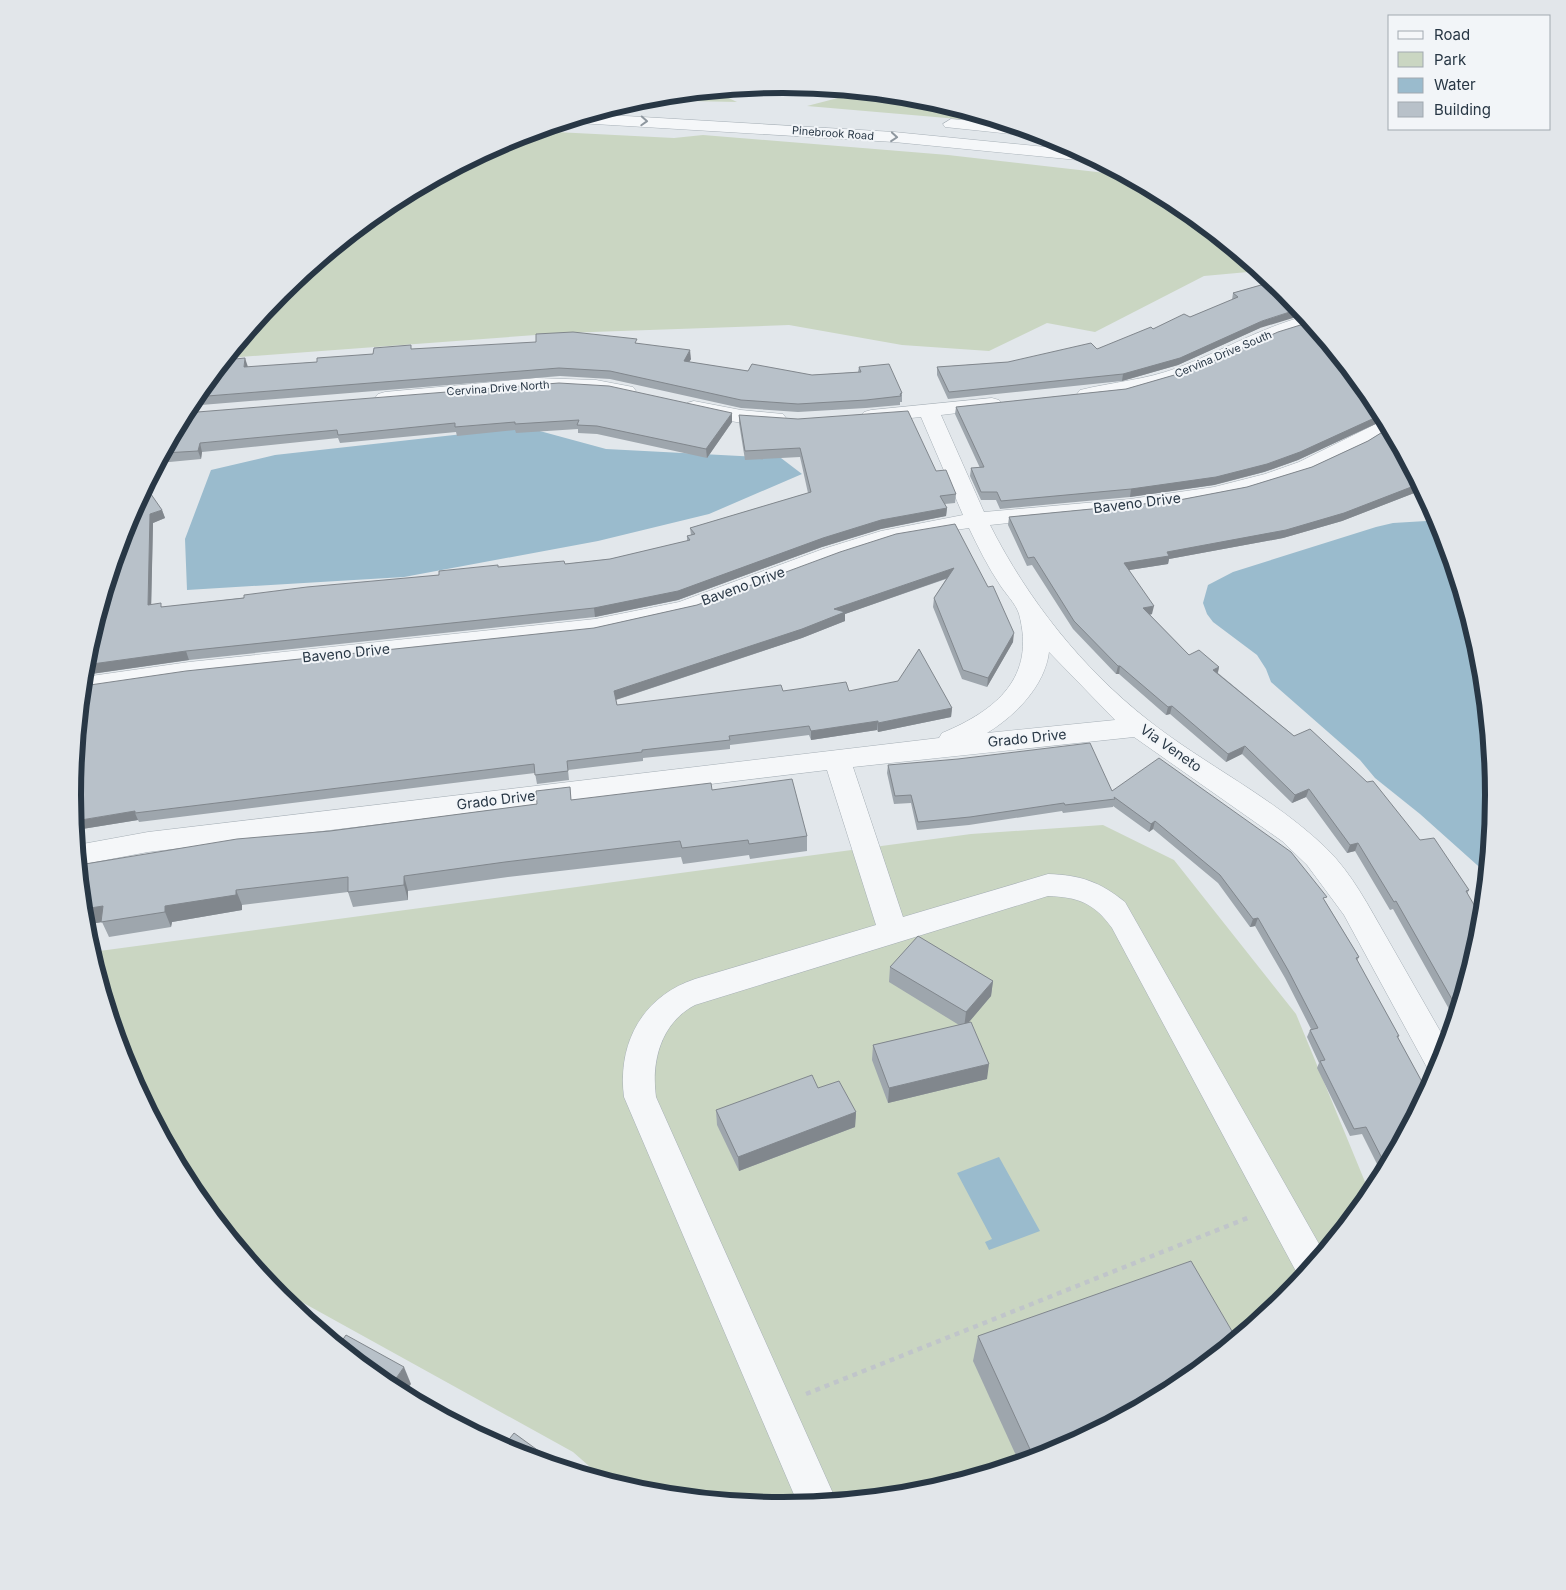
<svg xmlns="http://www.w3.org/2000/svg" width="1566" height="1590" font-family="Inter,sans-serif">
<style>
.green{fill:#cad6c2}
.water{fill:#9abbcd}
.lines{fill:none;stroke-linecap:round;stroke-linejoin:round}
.minor-casing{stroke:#a6afb6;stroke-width:1}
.path{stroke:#c0c5ca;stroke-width:4.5;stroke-dasharray:5 5;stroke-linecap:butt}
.minor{fill:#f5f7f9;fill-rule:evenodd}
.wall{fill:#9ea6ad}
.shaded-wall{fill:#81878d}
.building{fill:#b8c1c9;stroke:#81878d}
.oneway{stroke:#8e979f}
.labels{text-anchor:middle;stroke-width:4;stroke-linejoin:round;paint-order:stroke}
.far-street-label{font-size:11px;fill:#283745;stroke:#f2f5f8}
.street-label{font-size:14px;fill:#283745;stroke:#f2f5f8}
.rim{fill:none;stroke:#283745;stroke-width:6}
</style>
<rect width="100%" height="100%" fill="#e2e7eb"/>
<g class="green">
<polygon points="714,91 737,102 639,100 645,98"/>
<polygon points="861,92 922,98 1005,123 807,106"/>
<polygon points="536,131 674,138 703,135 948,155 1123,175 1178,204 1259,271 1204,276 1095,332 1047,323 989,351 902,345 789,325 563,333 227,358 281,292 389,204 511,138"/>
<polygon points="1103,825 1174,860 1296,1014 1370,1194 1285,1298 1177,1386 1055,1452 921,1492 783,1505 644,1492 605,1480 573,1452 271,1285 192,1189 126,1067 92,952 971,834"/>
</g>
<g class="water">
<polygon points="525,427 606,449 781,458 802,474 709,514 598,541 404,577 187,590 185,539 211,470 275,455"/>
<polygon points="1426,521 1440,523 1480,657 1493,795 1486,873 1420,814 1375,778 1360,760 1271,682 1266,669 1257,655 1213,622 1207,614 1203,603 1208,585 1233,572 1376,527 1393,523"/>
<polygon points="999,1157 1040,1231 989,1250 985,1242 992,1239 957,1173"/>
</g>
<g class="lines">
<g class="minor-casing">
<g id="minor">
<polygon points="592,114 894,132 1076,150 1094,159 1088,161 894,142 578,123 572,120"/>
<polygon points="951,119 1007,124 1037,133 1031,136 945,127 943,124"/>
<path d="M1305 316 1313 326C1245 347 1189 384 1118 396 1105 398 1092 401 1080 398L1077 394 1080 390C1112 382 1145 380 1177 368 1220 352 1260 328 1305 316Z"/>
<path d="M536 378 596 380 633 387 636 391 633 395 626 397C545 385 466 396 385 404L378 402 375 398 378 394 385 392Z"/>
<path d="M992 398 999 400 1002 404 999 408 941 415 984 512 1130 499 1214 487 1265 474 1299 462 1384 420 1391 432C1356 452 1319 471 1280 483 1186 514 1087 514 990 525 1028 600 1082 668 1148 720 1205 765 1273 797 1326 848 1352 873 1369 907 1387 938 1407 973 1427 1008 1447 1043L1435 1075 1430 1073 1344 915 1307 865 1282 841 1134 737 853 767 903 917 1048 874C1081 875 1100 882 1125 902L1323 1251 1302 1278 1299 1277 1112 928C1094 903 1078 897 1048 896L695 1005C661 1023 651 1061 656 1097L836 1500 798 1504 624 1097C617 1043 643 996 695 979L876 925 827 770 148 852 79 865 77 845 148 832 939 738 942 733C997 710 1036 677 1019 614 1016 604 1005 593 1000 585 988 567 978 547 969 528 854 542 755 603 643 626 574 640 505 645 435 652 318 665 200 677 83 695L84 677 189 662 595 619 679 602 823 549 881 531 963 515 921 417 871 422 864 420 861 416 864 412 871 410ZM1049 652 1115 720 987 733C1015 716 1045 686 1049 652Z"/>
<path d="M694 401 741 410 783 414 786 418 783 422C756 429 714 418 687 411L684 407 687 403Z"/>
</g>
</g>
<polyline class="path" points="806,1394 1250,1217"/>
<use href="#minor" class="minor"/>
</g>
<g class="wall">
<polygon points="1261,285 1260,328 1178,365 1122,381 948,399 937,375 937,367 1008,362 1097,349 1153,329 1190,317 1232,300 1233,293"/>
<polygon points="637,343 691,359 689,362 748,371 812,375 858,372 859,367 902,393 902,402 900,402 900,405 866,408 798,412 741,408 610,379 560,376 189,406 192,400 225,360 248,367 317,362 373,354 412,349"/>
<polygon points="1195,369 1374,401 1384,420 1298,460 1264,472 1214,485 1130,497 1000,509 996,500 981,500 970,476 971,468 980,468 955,414 956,407 1126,389"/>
<polygon points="185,413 732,422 707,458 597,434 578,433 578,429 516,433 515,430 457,436 456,432 340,443 338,438 202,452 201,459 159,463"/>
<polygon points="739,415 936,471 956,494 955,503 945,504 947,508 946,516 881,529 822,547 678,600 595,617 189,660 84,675 127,523 162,510 165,518 153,523 151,605 163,607 439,575 498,567 565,564 610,559 687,541 687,536 691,535 690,528 808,493 800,457 745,460 739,423"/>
<polygon points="1389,428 1422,490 1342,521 1283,538 1169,559 1168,564 1129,570 1152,614 1150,615 1189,655 1219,667 1218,673 1420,840 1469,890 1467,894 1480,934 1454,1018 1393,909 1390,910 1355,851 1347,853 1306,797 1292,803 1242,754 1226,762 1170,714 1166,715 1119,674 1116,674 1073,629 1032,565 1027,566 1008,525 1009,517 1174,501 1247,487 1312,467 1368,441"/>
<polygon points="955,524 1013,642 987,687 962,679 933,607 934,598 946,579 845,614 845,621 802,638 616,700 617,705 783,691 849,691 952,708 951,717 878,732 877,730 811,740 809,735 730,745 730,749 643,758 643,761 568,770 569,780 537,784 535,773 139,822 138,820 76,830 594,628 697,605"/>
<polygon points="888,765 1112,791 1325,901 1359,957 1357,961 1399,1036 1398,1038 1427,1091 1382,1174 1362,1134 1350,1136 1317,1068 1319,1063 1307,1037 1310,1030 1311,1029 1285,978 1255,926 1250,927 1218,883 1153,829 1149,832 1113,806 1113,807 1063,813 1062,811 969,825 917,830 911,803 894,804 887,773"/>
<polygon points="570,787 571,800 712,790 807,836 807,851 750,859 749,855 683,864 681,857 508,877 408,891 408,900 353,907 348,892 242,905 242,910 172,922 171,927 109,937 102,922 85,925 79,865 330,831 537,804"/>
<polygon points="890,967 993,981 991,996 968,1023 987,1079 888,1103 872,1060 873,1045 959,1025 889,982"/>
<polygon points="716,1110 856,1112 855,1127 739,1171 717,1125"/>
<polygon points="978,1336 1055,1452 1019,1462 973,1361"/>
</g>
<g class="shaded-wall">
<polygon points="1299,309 1303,315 1260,328 1178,365 1122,381 1123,374 1262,321"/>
<polygon points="690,350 691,359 685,369 684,361"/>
<polygon points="245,358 248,367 244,367"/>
<polygon points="732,413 732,422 707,458 706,449"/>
<polygon points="1381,415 1384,420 1298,460 1264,472 1214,485 1130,497 1131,489"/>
<polygon points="200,443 202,452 201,459 198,451"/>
<polygon points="1419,484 1422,490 1342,521 1283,538 1169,559 1168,564 1123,571 1124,563"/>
<polygon points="947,508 946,516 881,529 822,547 678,600 595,617 594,608 881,520"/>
<polygon points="162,510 165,518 153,523 151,614 148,605 150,514"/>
<polygon points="954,568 953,576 845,614 845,621 802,638 615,700 614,691 834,609"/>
<polygon points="1154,606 1152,614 1142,616 1143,608"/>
<polygon points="1014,633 1013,642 987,687 988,678"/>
<polygon points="186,651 189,660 84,675 85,665"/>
<polygon points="1118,666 1120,666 1119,674 1116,674"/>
<polygon points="1219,667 1217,675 1213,670"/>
<polygon points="1172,706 1170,714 1166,715 1168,707"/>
<polygon points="952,708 951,717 878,732 878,723"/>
<polygon points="878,721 877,730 811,740 811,731"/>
<polygon points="1245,746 1242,754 1226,762 1228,754"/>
<polygon points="1309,789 1306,797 1292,803 1295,795"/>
<polygon points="135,811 135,813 138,820 76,830 75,821"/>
<polygon points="1155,821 1153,829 1149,832 1151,824"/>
<polygon points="1358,843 1355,851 1347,853 1350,845"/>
<polygon points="404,876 408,891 408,900 404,885"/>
<polygon points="236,890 242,905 242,910 172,922 171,927 165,912 165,906"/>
<polygon points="103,906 102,922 85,925 84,909"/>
<polygon points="1258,918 1255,926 1250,927 1253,919"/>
<polygon points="993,981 991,996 964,1028 966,1012"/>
<polygon points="989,1064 987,1079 888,1103 889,1088"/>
<polygon points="856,1112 855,1127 739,1171 738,1157"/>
<polygon points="404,1367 411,1384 404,1394 392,1384"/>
</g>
<g class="building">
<polygon points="1273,283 1286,293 1299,309 1262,321 1180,358 1123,374 949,392 937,367 1008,362 1091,343 1097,349 1151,327 1153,329 1184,314 1190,317 1238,297 1233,293 1261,285"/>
<polygon points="1310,322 1374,401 1381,415 1300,452 1267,464 1216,477 1131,489 1001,501 997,492 981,492 971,468 984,467 956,407 1126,389 1195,369 1278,332"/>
<polygon points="573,332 637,339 635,343 690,350 684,361 748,371 752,364 812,375 861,372 859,367 889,364 902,393 900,394 901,396 866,400 798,404 741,400 610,371 559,368 195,397 225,360 245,358 244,367 317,362 317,358 373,354 374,348 411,345 411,349 536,342 536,334"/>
<polygon points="559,383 609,386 732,413 706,449 597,426 577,425 579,420 515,424 515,422 455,427 455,423 338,435 337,430 200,443 198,451 164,453 185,413"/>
<polygon points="908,411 936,471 946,470 956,494 940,496 947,508 881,520 823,538 678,591 594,608 186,651 85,665 86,656 127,523 146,487 162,510 150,514 148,605 161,603 161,607 244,598 244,595 307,587 439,575 439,571 498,565 498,567 564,561 565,564 610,559 690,540 687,536 695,534 690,528 811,492 800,448 745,451 739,415 798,419"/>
<polygon points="1389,428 1419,484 1344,513 1286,530 1167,552 1169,556 1124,563 1154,606 1143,608 1189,655 1199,650 1219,667 1213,670 1294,736 1310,729 1367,782 1373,781 1420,840 1434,838 1469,890 1466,891 1481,917 1480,934 1457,1008 1396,901 1394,902 1358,843 1350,845 1309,789 1295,795 1245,746 1228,754 1172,706 1168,707 1120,666 1118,666 1074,621 1034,557 1028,558 1009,517 1174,501 1247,487 1312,467 1368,441"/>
<polygon points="955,524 988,587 993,586 1014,633 988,678 963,670 934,598 954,568 834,609 845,612 802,629 614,691 617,705 781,685 783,691 846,682 849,691 898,681 919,649 952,708 878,723 878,721 811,731 809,726 729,736 730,740 642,750 642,752 567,761 568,771 535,775 534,764 135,813 135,811 75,821 72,795 83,686 186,671 594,628 697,605 840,552 896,534"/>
<polygon points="1090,743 1112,791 1159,758 1291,852 1327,897 1323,898 1359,957 1356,958 1399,1036 1397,1036 1427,1091 1386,1166 1366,1127 1354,1129 1320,1061 1325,1060 1310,1030 1318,1028 1288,970 1258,918 1253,919 1220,875 1155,821 1151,824 1114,797 1115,799 1065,805 1064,803 970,817 918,822 911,795 895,796 888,765 958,759"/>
<polygon points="792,779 807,836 749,844 748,840 682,848 680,841 505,862 404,876 404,885 348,892 348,877 236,890 236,895 165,906 165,912 101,922 103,906 84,909 79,865 237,839 330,831 537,804 536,791 570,787 571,800 711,783 712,790"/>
<polygon points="918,936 993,981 966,1012 890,967"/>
<polygon points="971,1022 989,1064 889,1088 873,1045"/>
<polygon points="812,1075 818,1088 839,1081 856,1112 738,1157 716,1110"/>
<polygon points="1191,1261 1236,1338 1177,1386 1055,1452 1034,1458 978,1336"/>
<polygon points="346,1335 404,1367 392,1384 413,1399 388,1386 339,1345"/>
<polygon points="514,1433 558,1465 511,1451 503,1447"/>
</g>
<defs><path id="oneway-chevron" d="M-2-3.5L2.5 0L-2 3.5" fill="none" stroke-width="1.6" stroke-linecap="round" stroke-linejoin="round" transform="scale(1.25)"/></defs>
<g class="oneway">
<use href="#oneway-chevron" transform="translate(644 121) rotate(3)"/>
<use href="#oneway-chevron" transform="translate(894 137) rotate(5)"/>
</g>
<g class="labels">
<g class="far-street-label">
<text transform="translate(833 133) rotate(4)" y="4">Pinebrook Road</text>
<text transform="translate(1223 354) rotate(-23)" y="4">Cervina Drive South</text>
<text transform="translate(498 388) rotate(-4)" y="4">Cervina Drive North</text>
</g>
<g class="street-label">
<text transform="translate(1137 503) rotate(-7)" y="5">Baveno Drive</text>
<text transform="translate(743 586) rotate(-20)" y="5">Baveno Drive</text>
<text transform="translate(346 653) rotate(-6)" y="5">Baveno Drive</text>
<text transform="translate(1027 738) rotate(-6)" y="5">Grado Drive</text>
<text transform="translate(1171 748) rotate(35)" y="5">Via Veneto</text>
<text transform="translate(496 800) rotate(-7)" y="5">Grado Drive</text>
</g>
</g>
<path d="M0 0H1566V1590H0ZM81 795a702 702 0 1 1 1404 0a702 702 0 1 1-1404 0Z" fill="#e2e6ea" fill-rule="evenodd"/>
<path class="rim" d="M81 795a702 702 0 1 1 1404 0a702 702 0 1 1-1404 0Z"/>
<rect x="1388" y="15" width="162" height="115" fill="#f2f5f8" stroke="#a1a9b0"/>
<rect x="1398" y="31" width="25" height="8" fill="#f5f7f9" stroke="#a1a9b0"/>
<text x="1434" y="40" font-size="15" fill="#283745">Road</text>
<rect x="1398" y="52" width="25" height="15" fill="#cad6c2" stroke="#a1a9b0"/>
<text x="1434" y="65" font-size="15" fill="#283745">Park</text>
<rect x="1398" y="78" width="25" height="15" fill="#9abbcd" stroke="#a1a9b0"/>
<text x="1434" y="90" font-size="15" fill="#283745">Water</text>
<rect x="1398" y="102" width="25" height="15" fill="#b8c1c9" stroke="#a1a9b0"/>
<text x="1434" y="115" font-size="15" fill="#283745">Building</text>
</svg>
